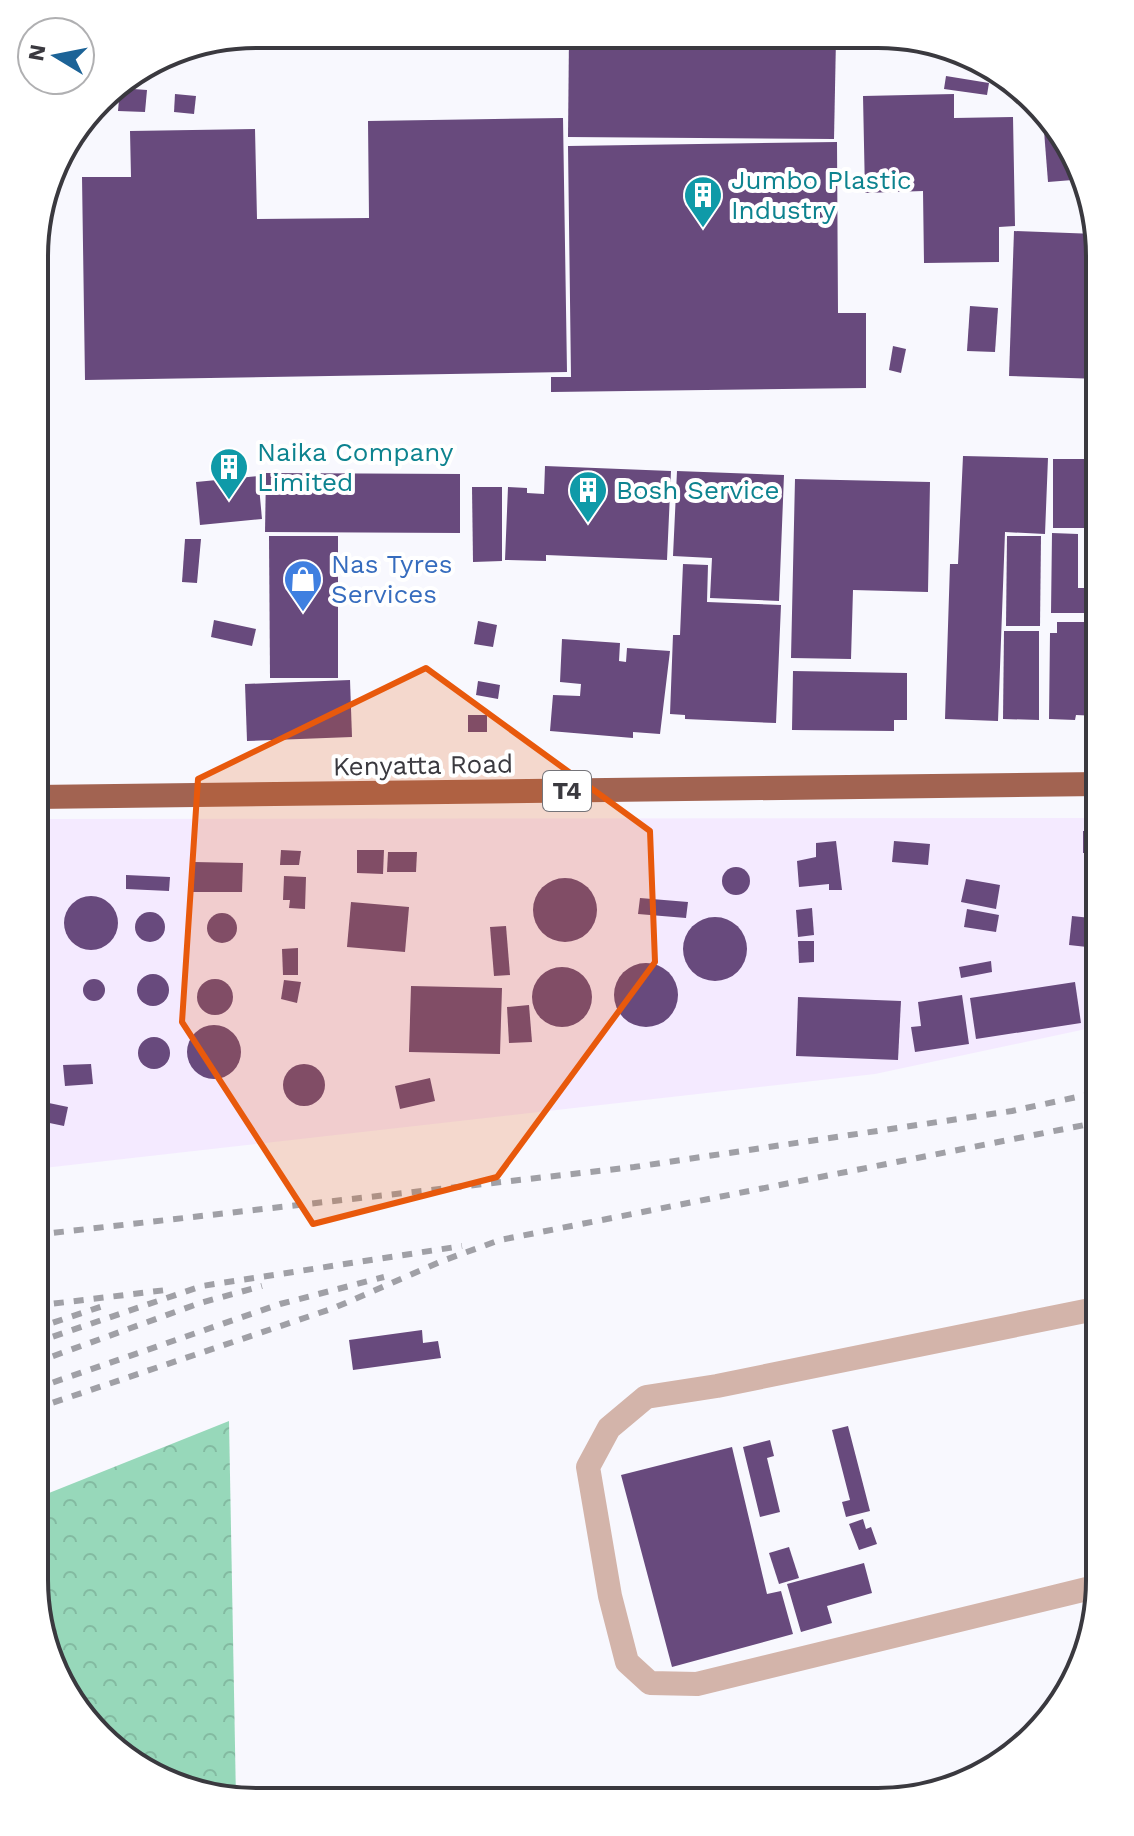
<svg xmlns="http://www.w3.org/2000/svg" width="1134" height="1836" font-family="'Work Sans',sans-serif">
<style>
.industrial{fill:#f4eaff}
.forest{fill:url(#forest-crowns)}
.building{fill:#684a7d}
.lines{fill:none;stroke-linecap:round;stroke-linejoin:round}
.minor{stroke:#d3b4aa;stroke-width:24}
.highway{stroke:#a26351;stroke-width:24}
.rail{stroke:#a0a0a6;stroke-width:6;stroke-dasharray:10 10;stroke-linecap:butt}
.marked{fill:#e8590c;fill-opacity:0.2;stroke:#e8590c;stroke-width:6;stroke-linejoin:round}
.labels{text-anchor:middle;stroke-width:8;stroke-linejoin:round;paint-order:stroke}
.shield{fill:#fff;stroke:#757479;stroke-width:2}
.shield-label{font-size:24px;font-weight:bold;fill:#3a393f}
.culture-label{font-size:26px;fill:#0d838f;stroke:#fff;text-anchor:start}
.shop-label{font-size:26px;fill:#366cbe;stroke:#fff;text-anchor:start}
.street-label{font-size:26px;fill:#3a393f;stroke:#fff}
.rim{fill:none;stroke:#3a393f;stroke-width:4}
</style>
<defs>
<pattern id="forest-crowns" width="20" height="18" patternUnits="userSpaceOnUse" patternTransform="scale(2)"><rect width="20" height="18" fill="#97d8ba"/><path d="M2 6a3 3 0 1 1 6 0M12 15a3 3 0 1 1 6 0" fill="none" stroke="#83baa1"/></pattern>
</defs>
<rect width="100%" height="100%" fill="#f8f8fe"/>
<polygon class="industrial" points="1100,818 1100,1026 875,1074 35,1169 35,819"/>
<polygon class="forest" points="229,1421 236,1800 226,1800 120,1756 51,1665 34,1580 34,1499"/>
<g class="building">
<polygon points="255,34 254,44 218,43 218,41"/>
<polygon points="269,34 411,35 411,40 270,41"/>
<polygon points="569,36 836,38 834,139 568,137"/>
<polygon points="946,76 989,83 987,95 944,89"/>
<polygon points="120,88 147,90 145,112 118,111"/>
<polygon points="175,94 196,96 194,114 174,112"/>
<polygon points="954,94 954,118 1013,117 1015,226 999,227 999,262 924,263 923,191 865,193 863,96"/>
<polygon points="563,118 567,372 85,380 82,177 131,177 130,131 255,129 257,219 369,218 368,121"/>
<polygon points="1043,118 1083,171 1085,179 1048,182"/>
<polygon points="837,142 838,313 866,313 866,388 551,392 551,377 571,377 568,146"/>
<polygon points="1014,231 1096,234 1100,256 1100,379 1009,376"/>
<polygon points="970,306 998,308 995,352 967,351"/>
<polygon points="893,346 906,349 901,373 889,370"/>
<polygon points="963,456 1048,458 1045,534 1005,532 998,721 945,719 950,564 958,564"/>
<rect x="1053" y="459" width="47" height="69"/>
<polygon points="545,466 671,471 667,560 546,555 546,561 505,560 508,487 527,488 527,493 544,494"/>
<polygon points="677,471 784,475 779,601 710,598 712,558 673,556"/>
<polygon points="266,473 460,474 460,533 265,532"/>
<polygon points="258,476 262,519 200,525 196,482"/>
<polygon points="795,479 930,482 928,592 853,590 851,659 791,658"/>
<polygon points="472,487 502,487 502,561 473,562"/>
<polygon points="1052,533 1078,534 1078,588 1084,588 1085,534 1100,534 1100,613 1051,613"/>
<polygon points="269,536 338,536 338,678 270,678"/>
<polygon points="1007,536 1041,536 1040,626 1006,626"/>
<polygon points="185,539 201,539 197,583 182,582"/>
<polygon points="683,564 708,565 707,602 781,605 776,723 685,719 685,715 670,714 673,635 680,635"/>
<polygon points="214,620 256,629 252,646 211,637"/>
<polygon points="478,621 497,625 493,647 474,644"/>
<polygon points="1057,622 1090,622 1090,632 1100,632 1098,716 1076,715 1075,720 1049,719 1050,633 1057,633"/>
<polygon points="1004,631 1039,631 1039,720 1003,719"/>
<polygon points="562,639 620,643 619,661 626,662 627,648 670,651 660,734 633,732 633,738 550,731 553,695 580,696 581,684 560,682"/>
<polygon points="793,671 907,673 907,720 894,720 894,731 792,730"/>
<polygon points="350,680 352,737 247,741 245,684"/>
<polygon points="478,681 500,685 498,699 476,695"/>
<rect x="468" y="715" width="19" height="17"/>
<rect x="1083" y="831" width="17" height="22"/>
<polygon points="836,841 842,890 829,890 829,884 799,887 797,861 816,857 816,843"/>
<polygon points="894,841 930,844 928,865 892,862"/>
<polygon points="281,850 301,851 299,865 280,865"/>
<polygon points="357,850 384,850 383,874 357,873"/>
<polygon points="388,852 417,852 416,872 387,872"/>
<polygon points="194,862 243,863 242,892 193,892"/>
<circle cx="736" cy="881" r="14"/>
<polygon points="126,875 170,877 169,891 126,889"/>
<polygon points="284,876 306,877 305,909 289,908 290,900 283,900"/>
<circle cx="565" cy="910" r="32"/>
<polygon points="966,879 1000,885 996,909 961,902"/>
<circle cx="91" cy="923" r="27"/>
<polygon points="640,898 688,902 686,918 638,914"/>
<polygon points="351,902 409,907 405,952 347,947"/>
<polygon points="812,908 814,935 798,937 796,910"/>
<polygon points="967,909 999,915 996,932 964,927"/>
<circle cx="150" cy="927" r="15"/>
<circle cx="222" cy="928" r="15"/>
<polygon points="1072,916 1100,919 1096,948 1069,945"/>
<circle cx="715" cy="949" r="32"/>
<polygon points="506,926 510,975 494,976 490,927"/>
<polygon points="798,941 814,941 814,962 799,963"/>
<polygon points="298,948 298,975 283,975 282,949"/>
<polygon points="991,961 992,972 961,978 959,967"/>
<circle cx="646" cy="995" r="32"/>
<circle cx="562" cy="997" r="30"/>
<circle cx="153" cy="990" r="16"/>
<circle cx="94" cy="990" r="11"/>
<circle cx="215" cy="997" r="18"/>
<polygon points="284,980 301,982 297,1003 281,999"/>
<polygon points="1075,982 1081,1023 976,1039 970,998"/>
<polygon points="411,986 502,988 500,1054 409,1052"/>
<polygon points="962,995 969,1044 915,1052 911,1027 921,1026 918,1002"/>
<polygon points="798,997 901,1001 898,1060 796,1056"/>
<polygon points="529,1005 532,1042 509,1043 507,1007"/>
<circle cx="214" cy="1052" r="27"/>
<circle cx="154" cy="1053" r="16"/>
<circle cx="304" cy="1085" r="21"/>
<polygon points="91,1064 93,1084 65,1086 63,1065"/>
<polygon points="430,1078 435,1101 400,1109 395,1086"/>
<polygon points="44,1102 68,1107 64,1126 40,1121"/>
<polygon points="422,1330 423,1343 438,1341 441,1358 353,1370 349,1340"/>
<polygon points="848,1426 870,1511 846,1517 842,1502 850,1500 832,1430"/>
<polygon points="770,1440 774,1456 767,1458 780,1512 760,1517 743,1447"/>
<polygon points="732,1447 767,1594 781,1591 793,1634 672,1667 621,1475"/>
<polygon points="863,1519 866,1529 871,1527 877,1544 859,1550 849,1524"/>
<polygon points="789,1547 799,1578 779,1584 769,1553"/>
<polygon points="864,1563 872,1593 827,1606 832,1623 801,1632 787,1584"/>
</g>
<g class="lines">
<polyline class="minor" points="1099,1586 697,1684 650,1683 627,1662 610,1596 588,1467 609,1428 646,1397 717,1386 1100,1308"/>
<polyline class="highway" points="35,797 1100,784"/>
<g class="rail">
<polyline points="34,1235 634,1167 1012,1111 1100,1092"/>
<polyline points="34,1306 166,1290"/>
<polyline points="34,1329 106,1305"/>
<polyline points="34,1343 202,1286 462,1246"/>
<polyline points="34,1363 200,1303 262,1286"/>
<polyline points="34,1389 280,1304 384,1277"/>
<polyline points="34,1409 334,1308 442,1261 500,1240 1100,1122"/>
</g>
</g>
<path class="marked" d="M426 668 650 831 655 962 497 1177 313 1224 182 1022 198 779Z"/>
<defs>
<g id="building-pin" transform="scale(2)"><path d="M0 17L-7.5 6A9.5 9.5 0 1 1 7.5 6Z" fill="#0f9aa8" stroke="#fff"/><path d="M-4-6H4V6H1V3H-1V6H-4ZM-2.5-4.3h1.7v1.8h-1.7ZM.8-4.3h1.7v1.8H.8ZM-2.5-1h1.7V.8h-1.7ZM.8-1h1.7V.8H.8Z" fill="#fff"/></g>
<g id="shop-pin" transform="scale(2)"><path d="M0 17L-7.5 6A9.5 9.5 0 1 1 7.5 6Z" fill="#3f7fe0" stroke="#fff"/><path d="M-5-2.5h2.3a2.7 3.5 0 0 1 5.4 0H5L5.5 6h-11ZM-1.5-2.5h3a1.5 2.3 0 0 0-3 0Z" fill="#fff"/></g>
</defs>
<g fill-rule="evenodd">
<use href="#building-pin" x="703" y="195"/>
<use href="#building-pin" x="229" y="467"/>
<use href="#building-pin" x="588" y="490"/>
<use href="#shop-pin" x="303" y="579"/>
</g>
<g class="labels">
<rect class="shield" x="543" y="771" width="48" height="40" rx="6"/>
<g class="shield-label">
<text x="567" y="799">T4</text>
</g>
<g class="culture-label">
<text x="731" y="189">Jumbo Plastic<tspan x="731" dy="30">Industry</tspan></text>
<text x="257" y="461">Naika Company<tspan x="257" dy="30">Limited</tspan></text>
<text x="616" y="499">Bosh Service</text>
</g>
<g class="shop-label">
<text x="331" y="573">Nas Tyres<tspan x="331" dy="30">Services</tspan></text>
</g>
<g class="street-label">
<text transform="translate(423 765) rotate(-1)" y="9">Kenyatta Road</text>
</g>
</g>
<path d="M0 0H1134V1836H0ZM256 48H878A208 208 0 0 1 1086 256V1580A208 208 0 0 1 878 1788H256A208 208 0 0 1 48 1580V256A208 208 0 0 1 256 48Z" fill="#fff" fill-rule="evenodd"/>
<path class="rim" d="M256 48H878A208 208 0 0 1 1086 256V1580A208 208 0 0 1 878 1788H256A208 208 0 0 1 48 1580V256A208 208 0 0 1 256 48Z"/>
<g transform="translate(56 56) rotate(280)"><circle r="38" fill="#ffffff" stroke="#b0b0b2" stroke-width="2"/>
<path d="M0-6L14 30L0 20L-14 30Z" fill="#1c6397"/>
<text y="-12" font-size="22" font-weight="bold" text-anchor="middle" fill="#3a393f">N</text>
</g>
</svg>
